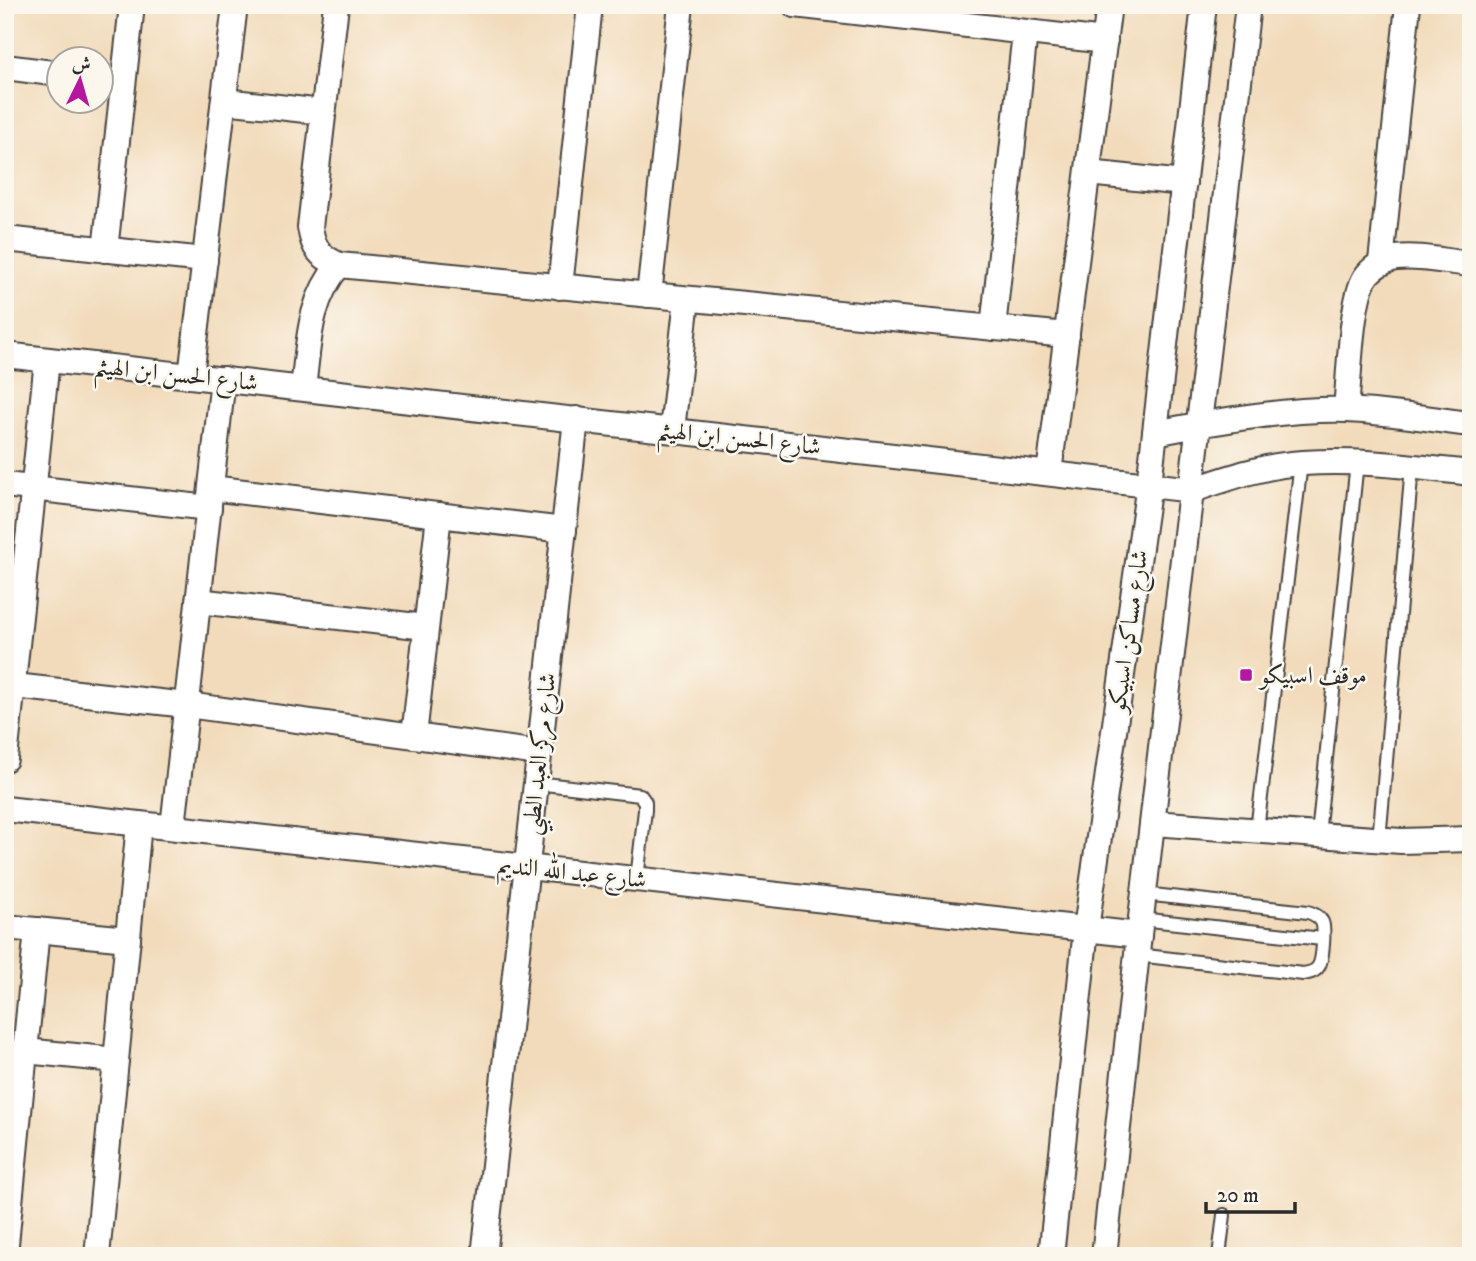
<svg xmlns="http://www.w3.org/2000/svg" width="1476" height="1261" font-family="'IM FELL DW Pica',Amiri,serif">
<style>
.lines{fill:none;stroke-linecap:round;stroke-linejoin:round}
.lane-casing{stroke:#494541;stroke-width:16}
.street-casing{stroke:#494541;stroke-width:28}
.lane{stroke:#fff;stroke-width:12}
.street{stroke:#fff;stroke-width:24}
.poi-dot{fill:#b5179e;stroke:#fbf7ec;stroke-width:2.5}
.labels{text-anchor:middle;stroke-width:5;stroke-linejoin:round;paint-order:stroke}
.street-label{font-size:24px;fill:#2b2b2b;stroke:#fbf7ec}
.poi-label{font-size:24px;fill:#2b2b2b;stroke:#fbf7ec;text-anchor:start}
</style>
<rect width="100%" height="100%" fill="#fbf7ec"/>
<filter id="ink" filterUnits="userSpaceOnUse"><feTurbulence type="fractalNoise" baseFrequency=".0143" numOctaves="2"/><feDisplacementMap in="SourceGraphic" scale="14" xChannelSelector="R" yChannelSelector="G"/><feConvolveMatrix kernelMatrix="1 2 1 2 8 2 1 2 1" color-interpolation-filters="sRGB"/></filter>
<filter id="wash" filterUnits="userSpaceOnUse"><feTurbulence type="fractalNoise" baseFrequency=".00686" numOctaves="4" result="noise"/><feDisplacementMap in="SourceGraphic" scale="28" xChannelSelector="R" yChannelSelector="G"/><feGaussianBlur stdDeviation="1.57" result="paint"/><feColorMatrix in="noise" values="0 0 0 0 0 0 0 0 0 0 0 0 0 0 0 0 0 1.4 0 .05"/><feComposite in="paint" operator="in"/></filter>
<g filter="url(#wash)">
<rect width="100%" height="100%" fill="#f2dbbb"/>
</g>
<g filter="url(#ink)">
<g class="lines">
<g class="lane-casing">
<g id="lane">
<polyline points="536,783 640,795 645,802 645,810 637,879"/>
<polyline points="1257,830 1301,463"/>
<polyline points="1318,835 1357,462"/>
<polyline points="1379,840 1412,467"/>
<polyline points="1141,919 1322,939"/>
<path d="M1137 955 1303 974C1309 973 1315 972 1318 967 1323 961 1325 928 1322 922 1319 916 1314 914 1308 912L1144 894"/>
<polyline points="1219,1256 1224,1215"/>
</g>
</g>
<g class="street-casing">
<g id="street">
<path d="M336 5 310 227C313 248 319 256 339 265L1067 335"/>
<polyline points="795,5 1105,41"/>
<polyline points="5,67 60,74"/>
<polyline points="102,80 123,82"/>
<polyline points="224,101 323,112"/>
<polyline points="1088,173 1184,183"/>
<polyline points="5,239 205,260"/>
<polyline points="105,250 132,5"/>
<polyline points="1381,262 1408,5"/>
<polyline points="560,287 590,5"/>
<polyline points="649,295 681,5"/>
<polyline points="993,328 1025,32"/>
<path d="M5 355 1193 490C1228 478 1265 465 1303 463 1359 459 1415 467 1471 473"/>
<polyline points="191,376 235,5"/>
<path d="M303 388C309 343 308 302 339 265"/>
<path d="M1346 410C1349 380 1351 300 1365 278 1371 268 1384 260 1396 258 1419 255 1447 262 1471 264"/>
<polyline points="672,430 687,299"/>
<path d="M1155 433C1212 422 1289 408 1347 410 1388 412 1430 419 1471 424"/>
<polyline points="1049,473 1109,5"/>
<polyline points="5,485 209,508"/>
<polyline points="211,488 564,530"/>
<polyline points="198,601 426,627"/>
<polyline points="5,685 187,705 539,753"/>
<polyline points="414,736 439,515"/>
<polyline points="5,759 47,360"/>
<polyline points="5,809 1139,935"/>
<polyline points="1153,823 1401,841 1471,839"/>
<polyline points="173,827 223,379"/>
<polyline points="5,927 128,939"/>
<polyline points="25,1051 116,1060"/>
<polyline points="5,1254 37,930"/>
<polyline points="97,1256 139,824"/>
<polyline points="484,1256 576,419"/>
<polyline points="1051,1256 1086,929 1149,484 1204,5"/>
<polyline points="1104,1256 1139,935 1248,5"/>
</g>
</g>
<use href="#lane" class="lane"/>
<use href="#street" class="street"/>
</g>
</g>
<rect class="poi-dot" x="1239" y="668" width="14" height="14" rx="3.5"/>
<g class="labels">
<g class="street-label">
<text transform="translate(176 374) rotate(6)" y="8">شارع الحسن ابن الهيثم</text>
<text transform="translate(739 438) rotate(6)" y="8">شارع الحسن ابن الهيثم</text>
<text transform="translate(1128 631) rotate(-82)" y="8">شارع مساكن اسبيكو</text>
<text transform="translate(539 754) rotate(-84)" y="8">شارع مركز العبد الطبي</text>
<text transform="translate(572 872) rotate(6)" y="8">شارع عبد الله النديم</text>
</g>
<g class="poi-label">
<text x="1260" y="683">موقف اسبيكو</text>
</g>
</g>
<rect width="1476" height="1261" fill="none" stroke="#fbf7ec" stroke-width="28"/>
<g transform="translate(80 80) rotate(5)"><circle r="33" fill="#fbf7ec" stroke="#a8a59f" stroke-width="2"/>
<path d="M0-5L12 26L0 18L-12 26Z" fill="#b5179e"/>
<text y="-10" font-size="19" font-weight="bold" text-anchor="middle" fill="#2b2b2b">ش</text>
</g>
<path d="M1206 1202v10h89v-10" fill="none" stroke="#2b2b2b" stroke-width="3.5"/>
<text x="1217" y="1202" font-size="21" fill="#2b2b2b" stroke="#fbf7ec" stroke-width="5" paint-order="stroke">20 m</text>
</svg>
